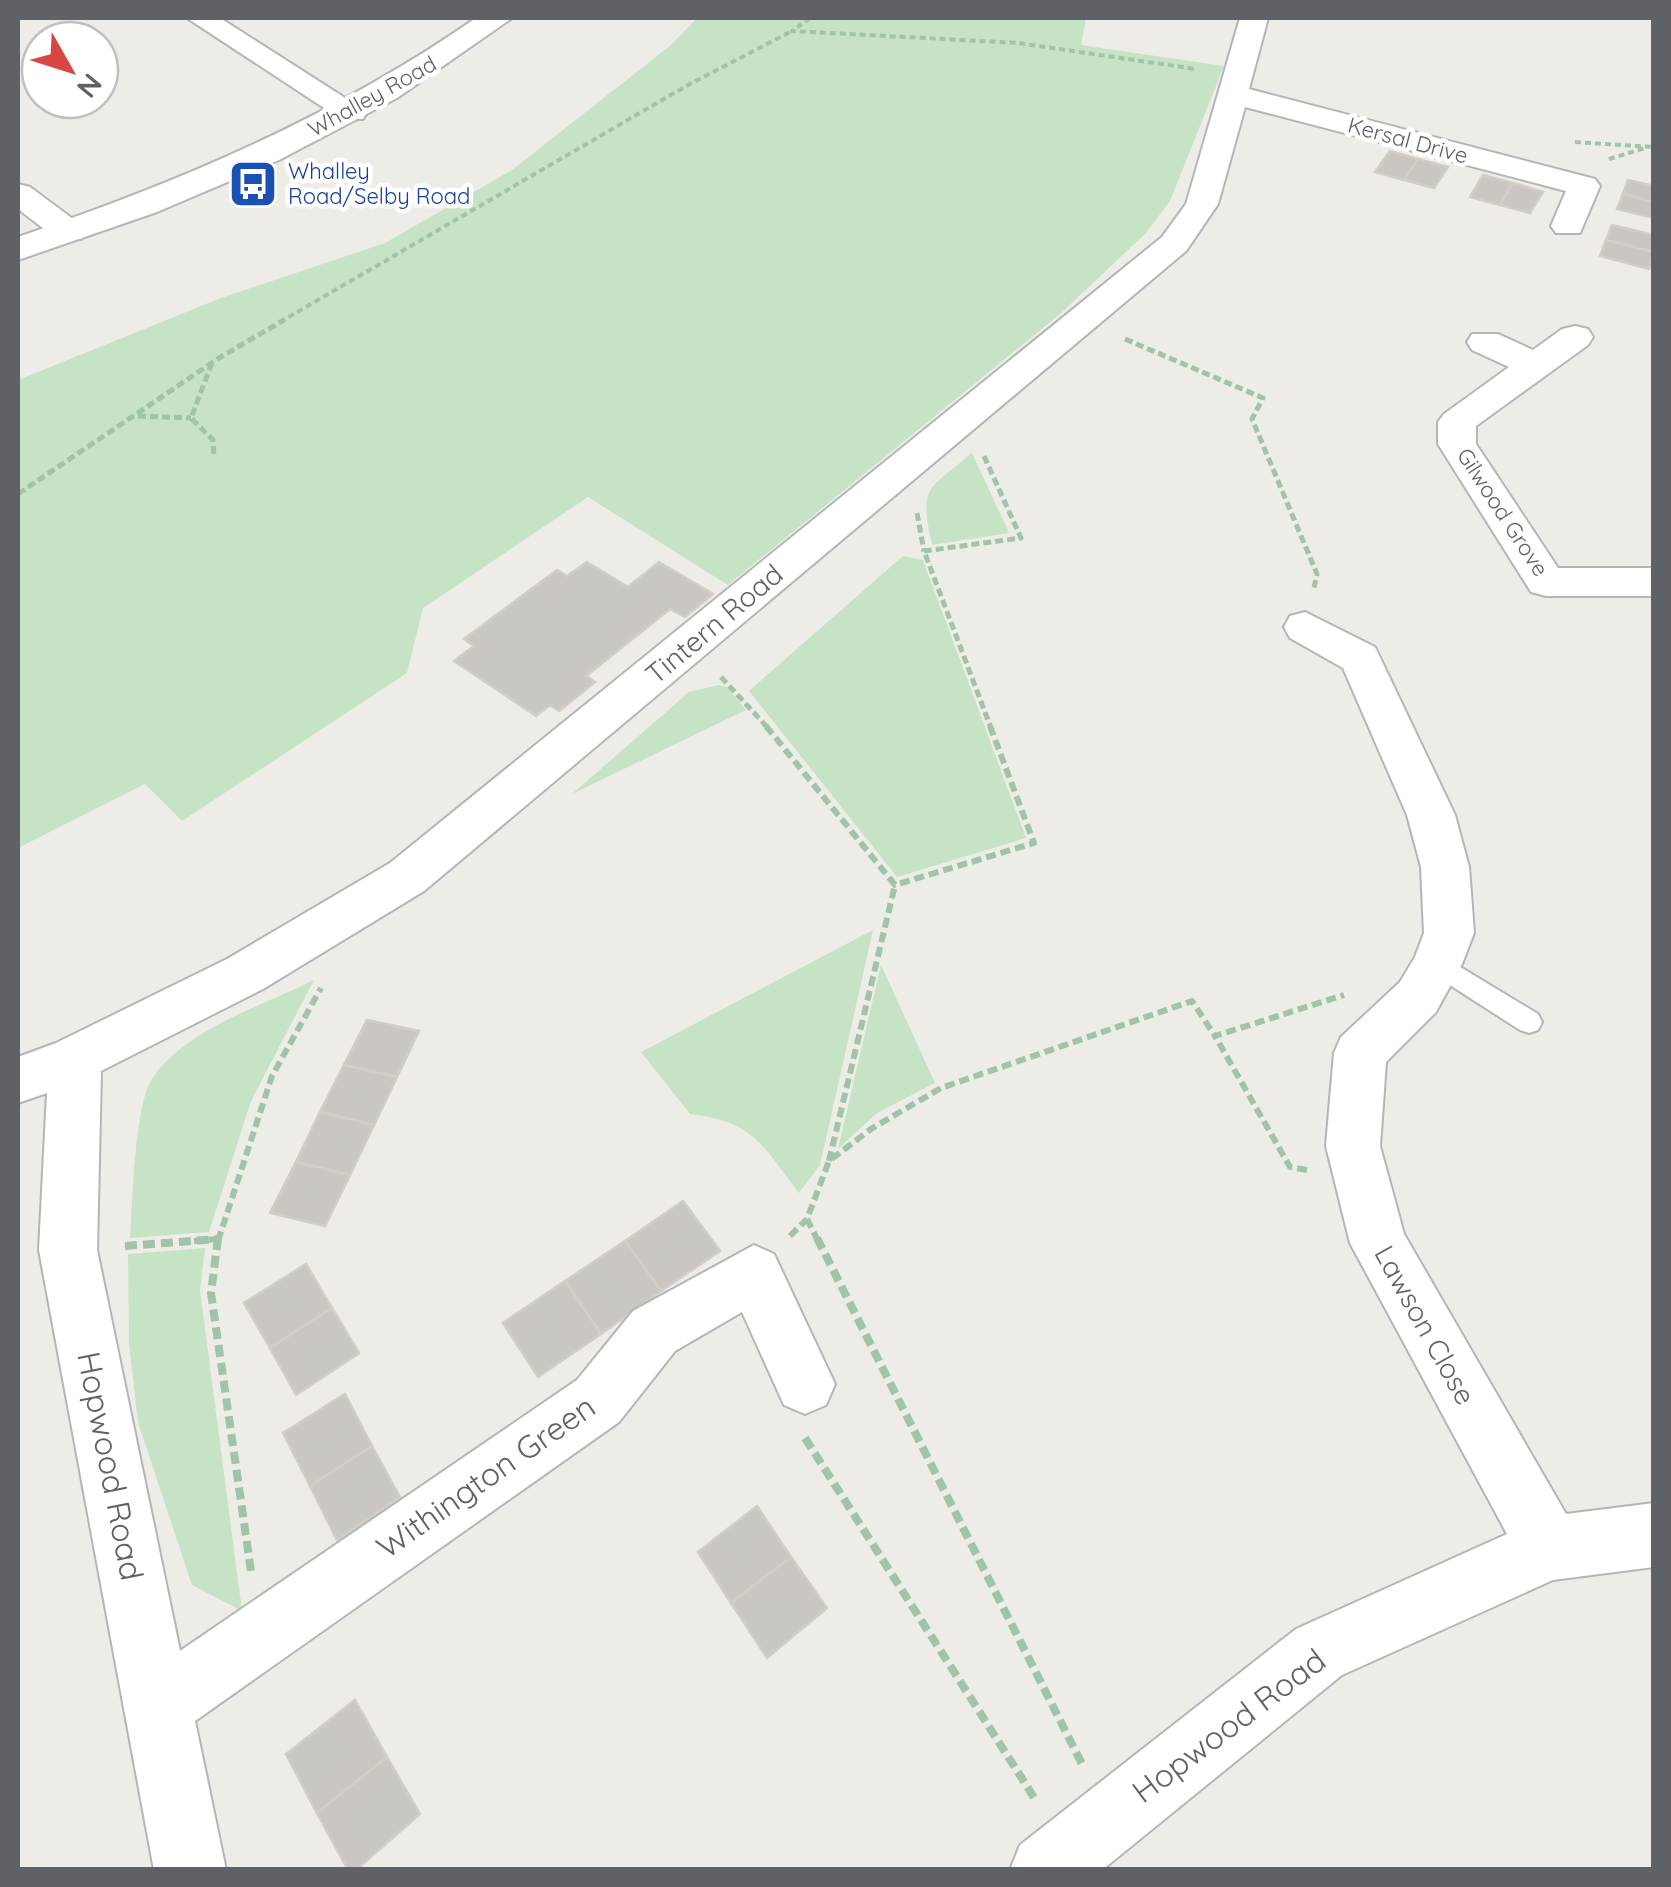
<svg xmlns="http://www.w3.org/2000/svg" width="1671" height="1887" font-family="Quicksand,sans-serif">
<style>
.green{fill:#c7e3c5}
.building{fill:#cac7c2;stroke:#d2cdc5;stroke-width:2.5}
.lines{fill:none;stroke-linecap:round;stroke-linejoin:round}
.lane-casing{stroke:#b3b6b9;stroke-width:4}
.street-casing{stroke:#b3b6b9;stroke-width:4}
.secondary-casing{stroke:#b2b5b9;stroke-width:4}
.path-far3{stroke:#9fc4a7;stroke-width:4;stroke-dasharray:6 4;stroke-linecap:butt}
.path-far2{stroke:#9fc4a7;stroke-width:5;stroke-dasharray:8 4;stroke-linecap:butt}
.path-far1{stroke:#9fc4a7;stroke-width:6;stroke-dasharray:10 5;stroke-linecap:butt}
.path{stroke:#9fc4a7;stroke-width:8;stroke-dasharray:12 6;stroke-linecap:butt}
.lane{fill:#fff;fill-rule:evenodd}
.street{fill:#fff;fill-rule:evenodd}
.secondary{fill:#fff;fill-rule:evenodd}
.labels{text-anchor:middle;stroke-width:9;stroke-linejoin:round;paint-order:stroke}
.far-street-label{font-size:22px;fill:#5e6165;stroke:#fff}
.far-transit-label{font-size:22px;fill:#164399;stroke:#fff;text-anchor:start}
.street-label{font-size:28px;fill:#5e6165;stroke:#fff}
.near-street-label{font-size:32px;fill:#5e6165;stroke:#fff}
</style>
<rect width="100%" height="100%" fill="#eeece6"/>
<g class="green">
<polygon points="697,18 1086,18 1081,45 1224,66 1170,201 1146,233 1060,314 728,585 588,497 423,608 407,673 182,821 145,784 18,848 18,380 221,298 385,243 512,170 671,45"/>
<path d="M972 453 1009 533 932 545C919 485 927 491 972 453Z"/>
<polygon points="903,556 923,560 1026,838 897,877 749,691"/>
<polygon points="719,685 727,687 746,710 572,794 689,692"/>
<path d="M873 930 820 1165 799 1193C761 1144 755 1122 690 1114L641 1052Z"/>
<polygon points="881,965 935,1083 877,1113 838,1149"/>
<path d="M314 980 251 1101 209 1232 130 1238C133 1203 134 1106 152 1079 185 1029 262 1006 314 980Z"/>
<polygon points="205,1248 200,1290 242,1611 192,1585 138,1422 129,1343 128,1254"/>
</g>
<g class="building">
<polygon points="1390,151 1418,159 1404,180 1375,172"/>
<polygon points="1418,159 1448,167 1434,188 1404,180"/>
<polygon points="1483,175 1513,183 1500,205 1470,197"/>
<polygon points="1628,180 1654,186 1654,202 1623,194"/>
<polygon points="1513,183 1543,192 1530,213 1500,205"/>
<polygon points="1623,194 1654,202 1654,218 1617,209"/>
<polygon points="1612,225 1654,235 1654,252 1606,240"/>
<polygon points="1606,240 1654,252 1649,269 1600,256"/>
<polygon points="587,562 628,587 659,562 713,594 685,617 670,609 586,676 595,682 559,711 550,705 536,716 454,661 474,646 464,639 557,570 567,576"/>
<polygon points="367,1020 419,1031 397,1077 344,1065"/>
<polygon points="344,1065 397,1077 374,1125 320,1112"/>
<polygon points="320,1112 374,1125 350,1175 296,1162"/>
<polygon points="296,1162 350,1175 325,1226 270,1213"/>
<polygon points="683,1201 720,1251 661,1291 625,1241"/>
<polygon points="625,1241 661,1291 601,1334 565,1281"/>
<polygon points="306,1264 332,1308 270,1348 244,1303"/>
<polygon points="565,1281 601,1334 538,1377 503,1323"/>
<polygon points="332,1308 359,1353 296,1395 270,1348"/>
<polygon points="345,1394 372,1446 310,1486 283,1433"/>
<polygon points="372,1446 400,1497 337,1540 310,1486"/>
<polygon points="757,1506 791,1557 731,1603 698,1552"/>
<polygon points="791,1557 827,1608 767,1658 731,1603"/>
<polygon points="355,1700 387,1757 317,1813 286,1754"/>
<polygon points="387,1757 420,1814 356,1870 348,1870 317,1813"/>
</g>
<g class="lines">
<g class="lane-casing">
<polygon id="lane" points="1437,953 1538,1014 1542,1022 1538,1030 1529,1033 1520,1030 1428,971 1424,964 1428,957"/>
</g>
<g class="street-casing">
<g id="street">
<polygon points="187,18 220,18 367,112 363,119 341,119"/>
<polygon points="1240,18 1268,18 1249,89 1595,179 1600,186 1580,233 1556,233 1551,226 1566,191 1245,107 1218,204 1186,251 424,891 263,989 101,1071 97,1250 180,1651 577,1380 633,1311 754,1245 774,1254 835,1384 826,1405 805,1414 784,1405 742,1312 675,1351 619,1422 195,1721 226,1870 154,1870 39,1250 47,1093 18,1103 18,1057 56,1043 227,959 390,863 1162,237 1186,204"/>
<polygon points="18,184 30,187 81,225 86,232 81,239 57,239 18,209"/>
<polygon points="1575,326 1588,329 1593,337 1588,345 1476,426 1476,444 1558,568 1654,568 1654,596 1546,596 1531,592 1438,444 1438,422 1444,414 1509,367 1472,350 1467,342 1472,334 1498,334 1533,350 1562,329"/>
<polygon points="1305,612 1375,647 1455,815 1469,867 1474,933 1462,964 1436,1012 1386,1062 1380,1146 1404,1234 1566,1514 1654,1503 1654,1567 1553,1580 1342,1675 1102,1870 1010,1870 1020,1845 1296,1629 1507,1534 1350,1243 1326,1146 1334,1053 1341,1037 1400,982 1415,957 1424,933 1421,867 1407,815 1343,668 1290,638 1284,627 1290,616"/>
</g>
</g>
<g class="secondary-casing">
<path id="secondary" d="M476 18H512L397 98 279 160 157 212 18 260V237C180 182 335 116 476 18Z"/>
</g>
<g class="path-far3">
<polyline points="810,18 792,31 1018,43 1196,69"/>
<polyline points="1575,142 1654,147"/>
<polyline points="1609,159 1645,148"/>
<polyline points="280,322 688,85 792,31"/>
</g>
<g class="path-far2">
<polyline points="1125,339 1263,398 1252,419 1317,574 1314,588"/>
<polyline points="212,363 191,418 213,440 214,457"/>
<polyline points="138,416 191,418"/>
<polyline points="984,456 1021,538 924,551 991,728"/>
<polyline points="18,494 219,358 284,320"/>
<polyline points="917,513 924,551"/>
<polyline points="721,677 768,728"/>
</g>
<g class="path-far1">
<polyline points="766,726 895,885 1034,843 990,726"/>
<polyline points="829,1161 895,885"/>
<polyline points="1307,1170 1290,1167 1215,1036 1344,995"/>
<polyline points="790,1236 807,1219"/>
<polyline points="194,1241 218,1239"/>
<polyline points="218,1241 272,1076 321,988"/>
<polyline points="818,1241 807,1219 829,1161 871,1129 941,1088 1192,1001 1215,1036"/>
</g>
<g class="path">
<polyline points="218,1238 211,1293 251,1571"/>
<polyline points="817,1238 1082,1764"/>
<polyline points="125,1246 218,1239"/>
<polyline points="805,1438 1035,1799"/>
</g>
<use href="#lane" class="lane"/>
<use href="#street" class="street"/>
<use href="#secondary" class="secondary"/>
</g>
<defs>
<g id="bus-square" transform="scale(2.5)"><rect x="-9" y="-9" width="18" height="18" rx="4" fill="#1a4fb4" stroke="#fff"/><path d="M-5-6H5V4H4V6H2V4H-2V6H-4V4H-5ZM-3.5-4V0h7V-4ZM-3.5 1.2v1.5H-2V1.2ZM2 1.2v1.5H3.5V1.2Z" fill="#fff"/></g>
</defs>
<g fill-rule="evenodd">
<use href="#bus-square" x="253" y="184"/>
</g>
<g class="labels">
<g class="far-street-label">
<text transform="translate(372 96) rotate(-29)" y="8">Whalley Road</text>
<text transform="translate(1408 140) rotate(15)" y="8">Kersal Drive</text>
<text transform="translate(1503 512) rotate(57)" y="8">Gilwood Grove</text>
</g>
<g class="far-transit-label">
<text x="288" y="179">Whalley<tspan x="288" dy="25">Road/Selby Road</tspan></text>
</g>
<g class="street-label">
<text transform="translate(714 624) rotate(-40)" y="10">Tintern Road</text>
<text transform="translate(1425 1325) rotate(61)" y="10">Lawson Close</text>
</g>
<g class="near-street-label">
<text transform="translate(110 1466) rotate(79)" y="11">Hopwood Road</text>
<text transform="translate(486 1477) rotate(-35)" y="11">Withington Green</text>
<text transform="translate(1229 1726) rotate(-37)" y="11">Hopwood Road</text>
</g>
</g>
<rect width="1671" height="1887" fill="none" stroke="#5e6165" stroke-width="40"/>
<g transform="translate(70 70) rotate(129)"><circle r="48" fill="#ffffff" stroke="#bfc0c1" stroke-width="2.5"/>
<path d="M0-8L18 38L0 25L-18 38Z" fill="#d84643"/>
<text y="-15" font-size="28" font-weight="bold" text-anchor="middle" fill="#5e6165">N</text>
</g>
</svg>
